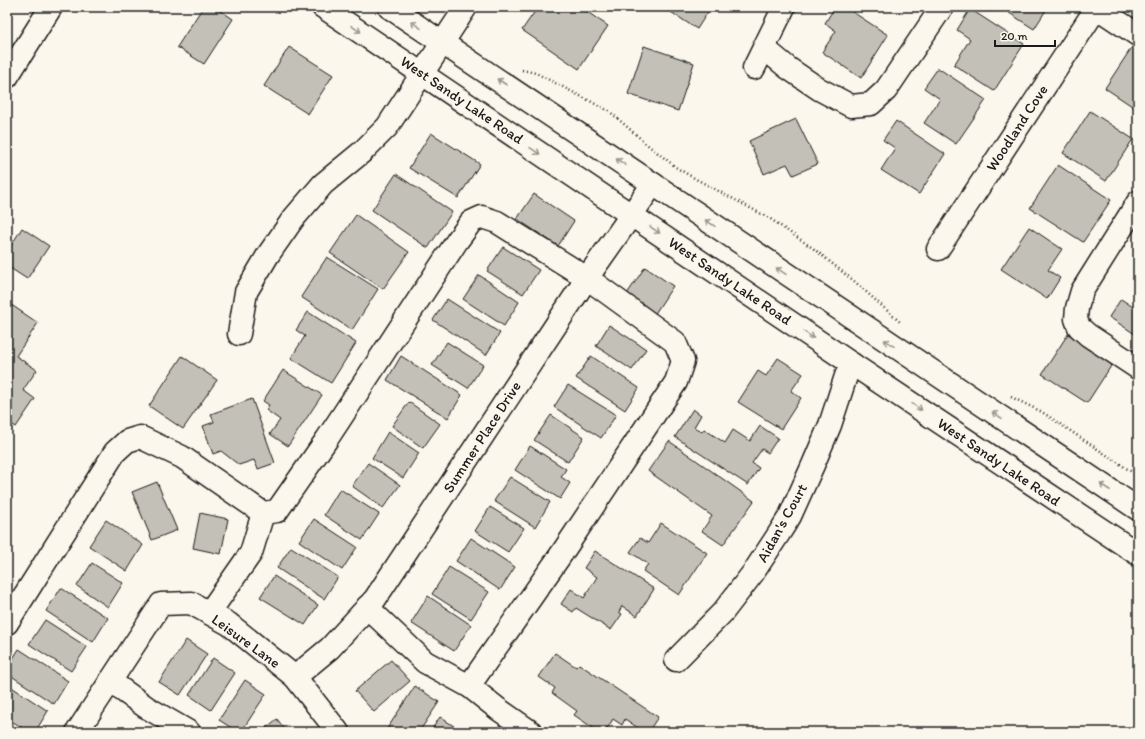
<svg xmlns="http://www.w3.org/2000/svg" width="1145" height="739" font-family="Itim,sans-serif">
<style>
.building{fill:#c3c0b8;stroke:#1c1c1c}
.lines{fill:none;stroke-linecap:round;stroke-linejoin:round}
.minor-casing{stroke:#1c1c1c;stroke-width:25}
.major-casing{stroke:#1c1c1c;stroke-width:25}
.path{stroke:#1c1c1c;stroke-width:2.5;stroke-dasharray:1 3;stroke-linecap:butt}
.minor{stroke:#fbf7ec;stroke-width:22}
.major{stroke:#fbf7ec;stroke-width:22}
.oneway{stroke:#97948e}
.labels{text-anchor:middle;stroke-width:3;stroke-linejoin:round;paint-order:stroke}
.street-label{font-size:15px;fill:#1c1c1c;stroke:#fbf7ec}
</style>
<rect width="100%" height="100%" fill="#fbf7ec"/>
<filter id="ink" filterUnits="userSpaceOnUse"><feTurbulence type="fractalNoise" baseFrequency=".025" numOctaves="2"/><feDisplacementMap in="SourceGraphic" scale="8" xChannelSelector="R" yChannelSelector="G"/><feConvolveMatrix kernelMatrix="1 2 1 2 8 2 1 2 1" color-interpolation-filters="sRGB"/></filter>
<g filter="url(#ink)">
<g class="building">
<polygon points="203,7 215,7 233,19 204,64 177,47"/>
<polygon points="538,7 543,10 545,7 580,7 608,26 579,69 522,30"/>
<polygon points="663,7 711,7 697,29"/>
<polygon points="835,7 845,7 888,35 861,78 822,52 836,31 825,23"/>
<polygon points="1000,7 1048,7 1034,29"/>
<polygon points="970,9 1024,44 994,91 954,65 970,39 957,30"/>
<polygon points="644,46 694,63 678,111 628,94"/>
<polygon points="289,47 333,75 308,114 264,86"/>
<polygon points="1132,47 1138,51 1138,110 1105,88"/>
<polygon points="938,68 986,100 956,144 924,123 940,99 924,88"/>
<polygon points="1090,111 1133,139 1106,181 1063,153"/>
<polygon points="796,119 818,164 793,175 787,164 764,174 749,141"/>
<polygon points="896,121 945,154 919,194 881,170 895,148 883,140"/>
<polygon points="431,133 480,164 458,198 409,168"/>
<polygon points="1058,165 1111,200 1083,242 1030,208"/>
<polygon points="396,174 452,212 428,248 372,210"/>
<polygon points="534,194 574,221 558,246 517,219"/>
<polygon points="356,215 409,252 383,289 330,253"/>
<polygon points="1029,227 1062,249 1048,270 1060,278 1047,299 1001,269"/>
<polygon points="22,228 49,246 27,279 7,266 7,252"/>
<polygon points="503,247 539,270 523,294 487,271"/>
<polygon points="327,257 378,289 352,330 301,297"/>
<polygon points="645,267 673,286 654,315 625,297"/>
<polygon points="479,275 519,302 504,326 463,299"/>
<polygon points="447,299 500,333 486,355 433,320"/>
<polygon points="1121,299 1133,307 1138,300 1138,336 1109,317"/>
<polygon points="7,302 38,323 16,356 37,370 23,390 35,399 16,427 7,421"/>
<polygon points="308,312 356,343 331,383 291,358 305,336 296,330"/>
<polygon points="609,325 646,349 632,370 596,346"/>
<polygon points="1068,334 1113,363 1087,403 1042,374"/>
<polygon points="447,342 483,365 468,388 432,365"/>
<polygon points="182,356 217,380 183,429 149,406"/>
<polygon points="401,356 462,395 448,418 387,380"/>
<polygon points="591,356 639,388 625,410 576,378"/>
<polygon points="778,358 803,374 791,391 801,398 781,429 738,402 758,371 766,376"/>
<polygon points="283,370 322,395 288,446 270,434 280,420 266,410 269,405 263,401"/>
<polygon points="568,385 616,415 601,438 554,407"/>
<polygon points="252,399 275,463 258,469 254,460 239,465 221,451 213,454 203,426 214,422 211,414"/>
<polygon points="409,402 440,424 423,448 392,426"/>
<polygon points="693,409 701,415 694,427 702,432 704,429 725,443 733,430 750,441 760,426 778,438 768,453 762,449 752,463 759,468 748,485 675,437"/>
<polygon points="551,415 584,437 568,462 534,440"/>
<polygon points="388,432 419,453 403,478 372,458"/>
<polygon points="669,441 754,501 723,545 702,531 712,516 648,471"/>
<polygon points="530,446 566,469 561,477 570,483 560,499 515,470"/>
<polygon points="368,463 400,485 383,508 352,486"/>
<polygon points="510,477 550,502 535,527 494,501"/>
<polygon points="157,482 177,530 152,540 132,492"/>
<polygon points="340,489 379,514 362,540 324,515"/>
<polygon points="490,507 524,528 508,552 475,531"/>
<polygon points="200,513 228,519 221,554 193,548"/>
<polygon points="314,519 357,547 342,570 299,541"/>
<polygon points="106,520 143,545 127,571 89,546"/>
<polygon points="661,523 707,553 679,595 643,571 648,564 630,552 640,538 648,543"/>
<polygon points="471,538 515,567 500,590 456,561"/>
<polygon points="291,547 338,577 324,599 277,568"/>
<polygon points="595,551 654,589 637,616 622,606 619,612 622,614 611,630 576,608 573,612 561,604 571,589 584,598 597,577 584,568"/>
<polygon points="92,563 123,583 108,607 77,586"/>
<polygon points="449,567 489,592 471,619 432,594"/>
<polygon points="274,576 318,605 305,625 260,597"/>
<polygon points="61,588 108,618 93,642 46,611"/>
<polygon points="428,596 471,625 454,651 411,623"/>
<polygon points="45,620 87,647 71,671 29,644"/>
<polygon points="186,640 207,654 180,695 159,682"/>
<polygon points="19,649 68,681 54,704 7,673 7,668"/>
<polygon points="555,653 576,667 579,664 658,717 648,732 644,732 625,719 622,725 613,719 605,732 599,732 574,715 577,711 552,693 555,688 539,677"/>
<polygon points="213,658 235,673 211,710 189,695"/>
<polygon points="391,660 410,681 374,712 355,691"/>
<polygon points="245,680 266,694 241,732 238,732 219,720"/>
<polygon points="7,684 48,711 35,732 29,732 7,718"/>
<polygon points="415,686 439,702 419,732 385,732"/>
<polygon points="440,717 463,732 430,732"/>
<polygon points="277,719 287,732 261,732"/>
</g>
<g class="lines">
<g class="minor-casing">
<g id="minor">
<polyline points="1096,7 1138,35"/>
<polyline points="764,48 788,68 819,89 851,106 871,104 886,90 942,7"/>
<polyline points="754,68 784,7"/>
<polyline points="7,77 51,7"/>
<polyline points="1138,202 1082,291 1077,308 1076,319 1079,327 1088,335 1138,368"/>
<polyline points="938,249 1097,7"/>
<polyline points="239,334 246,292 268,255 293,219 323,184 362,152 387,127 466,7"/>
<polyline points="367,607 425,662 469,686 498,709 531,732"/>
<polyline points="209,613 251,553 263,513"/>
<polyline points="7,623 115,452 127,441 140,437 182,457 263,513 277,511 327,439 457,241 471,222 482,217 497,222 587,278 675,342 683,361 676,382 560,556 469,686"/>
<polyline points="676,660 723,612 753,573 778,535 790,516 813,465 830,425 846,376 852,364"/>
<polyline points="295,677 330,648 375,599 587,278 653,184"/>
<polyline points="110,681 146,707 189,732"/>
<polyline points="77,732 161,604 191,603 229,624 295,677 338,732"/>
</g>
</g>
<g class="major-casing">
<g id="major">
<polyline points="323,7 852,364 1138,554"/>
<polyline points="389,7 1138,509"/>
</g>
</g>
<g class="path">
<polyline points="522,70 536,73 609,111 649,146 677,168 696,179 769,218 814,249 854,281 900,322"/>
<polyline points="1011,397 1042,412 1138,476"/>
</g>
<use href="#minor" class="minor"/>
<use href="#major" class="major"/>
</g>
<defs><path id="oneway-shaft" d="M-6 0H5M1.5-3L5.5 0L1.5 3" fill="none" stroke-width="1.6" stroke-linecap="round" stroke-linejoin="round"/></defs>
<g class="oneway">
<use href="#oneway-shaft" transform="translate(416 25) rotate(-146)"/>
<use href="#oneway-shaft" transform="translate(356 29) rotate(34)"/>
<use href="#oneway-shaft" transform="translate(502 82) rotate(-147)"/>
<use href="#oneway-shaft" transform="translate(535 151) rotate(34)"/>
<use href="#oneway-shaft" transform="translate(621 162) rotate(-146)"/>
<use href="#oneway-shaft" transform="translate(710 223) rotate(-146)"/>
<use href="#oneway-shaft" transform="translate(655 230) rotate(34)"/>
<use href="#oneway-shaft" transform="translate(781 271) rotate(-146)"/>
<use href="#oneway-shaft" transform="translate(809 335) rotate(34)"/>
<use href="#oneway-shaft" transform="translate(889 343) rotate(-146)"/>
<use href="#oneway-shaft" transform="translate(917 407) rotate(34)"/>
<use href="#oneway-shaft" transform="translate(997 415) rotate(-146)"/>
<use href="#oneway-shaft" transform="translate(1105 487) rotate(-147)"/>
</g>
</g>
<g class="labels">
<g class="street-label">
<text transform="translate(462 100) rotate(34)" y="5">West Sandy Lake Road</text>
<text transform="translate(1017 128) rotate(-57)" y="5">Woodland Cove</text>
<text transform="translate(730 281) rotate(34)" y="5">West Sandy Lake Road</text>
<text transform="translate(482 437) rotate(-57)" y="5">Summer Place Drive</text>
<text transform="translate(999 462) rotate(34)" y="5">West Sandy Lake Road</text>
<text transform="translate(782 523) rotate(-61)" y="5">Aidan's Court</text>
<text transform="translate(246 641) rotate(36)" y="5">Leisure Lane</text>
</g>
</g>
<rect width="1145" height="739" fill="none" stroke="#fbf7ec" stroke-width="24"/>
<rect x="12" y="12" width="1121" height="715" fill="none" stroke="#1c1c1c" stroke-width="1.5" filter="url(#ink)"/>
<path d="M995 40v6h60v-6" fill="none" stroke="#1c1c1c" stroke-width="2"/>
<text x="1001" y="40" font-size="12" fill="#1c1c1c" stroke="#fbf7ec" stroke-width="3" paint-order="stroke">20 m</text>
</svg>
